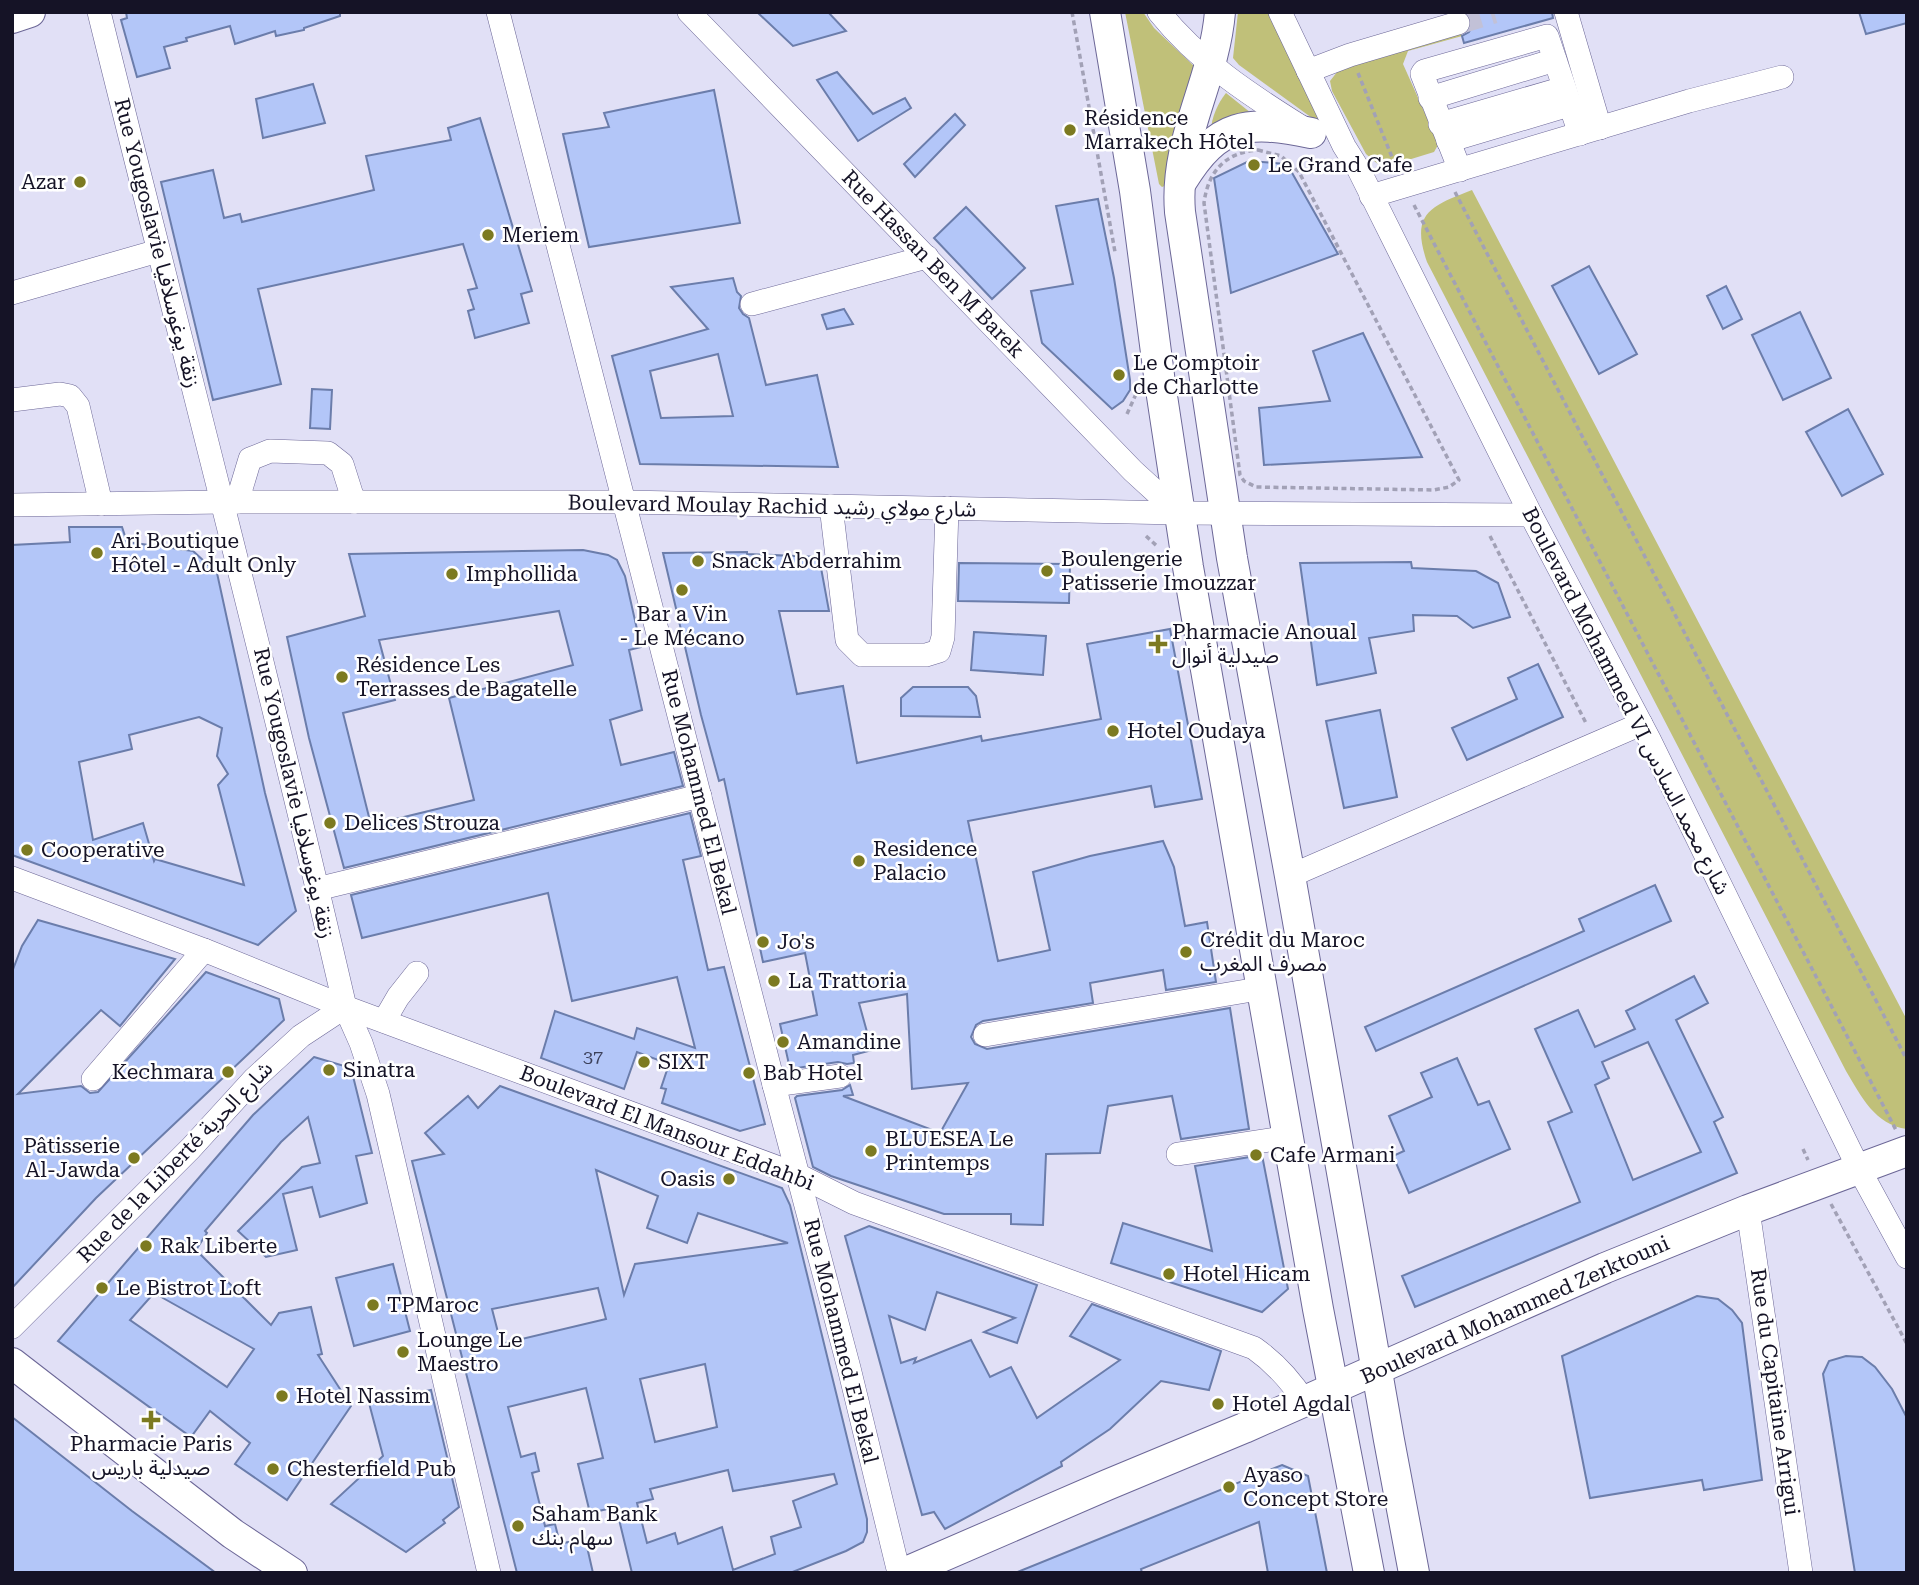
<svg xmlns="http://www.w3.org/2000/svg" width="1919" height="1585" font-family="'Roboto Serif','Noto Sans Arabic',serif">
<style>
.green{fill:#c0c079}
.building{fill:#b3c6f8;stroke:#6b7dab;stroke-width:2;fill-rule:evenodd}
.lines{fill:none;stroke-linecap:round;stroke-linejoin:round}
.minor-tunnel{stroke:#c2c1d7;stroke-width:23;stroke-dasharray:23 11;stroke-linecap:butt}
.minor-casing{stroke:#6c6797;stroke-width:24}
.major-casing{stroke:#6c6797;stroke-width:32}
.path{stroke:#a2a1b6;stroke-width:3.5;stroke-dasharray:5 3.5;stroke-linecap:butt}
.minor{stroke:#fff;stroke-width:23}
.major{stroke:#fff;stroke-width:30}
.poi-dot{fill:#7c7a21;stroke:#fff;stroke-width:2.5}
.labels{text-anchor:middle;stroke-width:5;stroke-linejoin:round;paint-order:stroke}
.number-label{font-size:18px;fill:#3c405a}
.poi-label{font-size:21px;fill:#151326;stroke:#fff;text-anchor:start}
.street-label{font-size:21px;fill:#151326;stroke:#fff}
</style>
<rect width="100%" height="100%" fill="#e1e0f6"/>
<g class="green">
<polygon points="1125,12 1143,12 1154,28 1197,69 1167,185 1162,187 1159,184"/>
<polygon points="1238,12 1269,12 1323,119 1318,121 1312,118 1239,65 1233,58"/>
<polygon points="1460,29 1462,36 1408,51 1403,64 1436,138 1438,145 1434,152 1395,164 1379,165 1366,154 1332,91 1330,81 1341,67"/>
<path d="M1226 93 1251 113 1211 131C1211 118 1218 103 1226 93Z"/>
<path d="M1472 190 1907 1020V1129C1875 1125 1861 1096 1846 1071L1427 262C1410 213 1431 206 1472 190Z"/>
</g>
<g class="building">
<polygon points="126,12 340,12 340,16 304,28 304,30 276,36 275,31 235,44 230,26 186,38 187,41 164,47 170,68 137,77 121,20 127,18"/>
<polygon points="757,12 828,12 846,31 793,46"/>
<polygon points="1467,12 1552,12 1553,18 1464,43 1462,36 1469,32 1472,26 1471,18"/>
<polygon points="1859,12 1907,12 1907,23 1866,34"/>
<polygon points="837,72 873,114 905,98 911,108 858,141 817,80"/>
<polygon points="313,84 325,123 263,138 256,99"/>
<polygon points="714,90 740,223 589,247 563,134 609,127 604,113"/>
<polygon points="955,114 965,125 915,177 904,164"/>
<polygon points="480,118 532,291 521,294 529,323 475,338 468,311 474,309 468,290 477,288 463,244 258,289 281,384 213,400 161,182 213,170 224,218 240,214 242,222 374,190 366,156 451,140 448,128"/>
<polygon points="1249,161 1287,164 1338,254 1231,293 1214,178"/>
<polygon points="1098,199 1114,278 1130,380 1130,390 1123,401 1112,409 1042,343 1031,291 1073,284 1056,206"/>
<polygon points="966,207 1025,268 992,299 934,238"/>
<polygon points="1589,266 1637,354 1599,374 1552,286"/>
<path d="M733 278 737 292 741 296 739 308 743 314 749 318 766 385 817 375 838 467 640 464 612 356 708 329 671 287ZM718 354 733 416 661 418 650 371Z"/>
<polygon points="1726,286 1742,319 1723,329 1707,296"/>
<polygon points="844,309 853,324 827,329 822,315"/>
<polygon points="1800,312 1831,378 1783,400 1752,335"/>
<polygon points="1363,333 1422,457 1264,465 1259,408 1330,401 1313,351"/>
<polygon points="312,389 332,390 330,429 310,428"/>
<polygon points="1848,409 1883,474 1842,496 1806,432"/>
<path d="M69 527H122L127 542 193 551 217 573 265 793 296 911 258 945 12 855V545L70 542ZM199 717 222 728 217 756 228 774 218 785 244 885 155 859 154 861 143 823 93 840 79 762 132 749 129 735Z"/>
<path d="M583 550 608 555 617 560 625 576 641 647 629 650 642 710 610 720 621 765 674 752 683 786 344 868 309 738 287 637 365 616 349 554ZM559 611 573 665 449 698 474 800 371 825 343 713 395 700 379 640Z"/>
<polygon points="747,552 747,554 819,557 829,611 779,611 797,694 843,686 857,763 981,736 982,741 1101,719 1087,644 1170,629 1202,799 1155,807 1151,786 968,821 998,961 1050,950 1033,872 1090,856 1163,841 1174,867 1185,926 1207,922 1216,982 1166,990 1163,970 1090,983 1093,1003 983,1021 976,1025 971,1037 975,1044 987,1049 1230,1008 1249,1129 1181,1139 1172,1096 1108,1106 1100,1153 1046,1154 1043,1225 1011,1224 1011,1214 944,1214 831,1176 813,1167 795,1098 797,1096 842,1090 850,1085 853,1095 843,1096 940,1133 968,1083 912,1089 907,994 859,1003 872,1050 853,1055 854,1063 847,1064 838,1062 790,1069 780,1024 817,1015 805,953 763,962 724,779 719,781 701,715 663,553"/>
<polygon points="1411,562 1412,568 1476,571 1498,583 1510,617 1473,628 1457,616 1413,615 1414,631 1369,638 1376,673 1317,685 1300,563"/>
<polygon points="959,563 1070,564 1069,603 958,601"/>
<polygon points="974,632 1046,636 1043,675 971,670"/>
<polygon points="1538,664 1563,717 1467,760 1452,728 1517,699 1508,678"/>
<polygon points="913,687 968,687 976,696 980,717 901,716 901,698"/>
<polygon points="1380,710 1397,797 1344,808 1326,721"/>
<polygon points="690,813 701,856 683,860 708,970 724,967 765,1124 740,1131 662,1103 666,1089 661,1088 669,1064 637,1052 624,1089 541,1058 555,1011 634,1039 637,1028 695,1048 677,977 572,1001 548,893 362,938 351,895"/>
<polygon points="1655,885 1671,921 1376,1051 1365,1027 1584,931 1579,919"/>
<polygon points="38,920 175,959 120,1026 101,1010 18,1094 81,1086 90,1093 98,1092 206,972 279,999 284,1020 96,1198 12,1288 12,972 22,946"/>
<path d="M1694 976 1708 1003 1676 1020 1723 1117 1714 1122 1737 1173 1415 1307 1402 1276 1580 1202 1548 1122 1572 1112 1535 1029 1578 1010 1595 1047 1635 1029 1626 1011ZM1648 1042 1701 1152 1633 1180 1595 1085 1609 1078 1602 1062Z"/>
<path d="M314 1057 351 1068 372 1153 356 1156 367 1203 320 1217 312 1187 283 1194 297 1250 266 1257 238 1231 302 1167 320 1163 308 1117 281 1142 205 1231 207 1233 196 1250 271 1325 279 1313 311 1307 322 1354 318 1355 351 1406 287 1500 235 1464 250 1443 210 1411 191 1437 58 1341 253 1115ZM154 1293 254 1349 227 1387 130 1320Z"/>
<polygon points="1457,1058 1478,1105 1489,1101 1510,1149 1409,1193 1393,1156 1404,1151 1389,1116 1432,1097 1421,1073"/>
<path d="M500 1086 782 1188 790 1205 867 1519V1532L863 1542 846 1551 790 1573H632L616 1507 590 1513 578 1464 603 1458 586 1388 508 1407 521 1457 535 1453 539 1471 532 1473 545 1526 555 1524 560 1544 585 1538 593 1573H517L412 1161 444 1154 425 1133 468 1096 478 1108ZM596 1170 658 1196 647 1228 687 1243 698 1213 788 1243 635 1264 624 1295ZM598 1288 606 1319 501 1344 492 1309ZM705 1364 717 1427 655 1442 640 1379ZM728 1470 733 1491 834 1474 837 1484 793 1501 801 1527 771 1537 775 1554 733 1570 722 1527 678 1544 675 1533 647 1543 637 1503 653 1499 650 1489Z"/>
<polygon points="1262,1155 1288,1289 1262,1312 1111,1263 1123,1223 1212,1251 1195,1166"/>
<polygon points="869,1226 1037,1285 1017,1343 984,1332 1015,1318 937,1292 925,1330 889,1316 901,1363 916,1358 914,1363 971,1340 990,1377 1011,1367 1037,1418 1120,1360 1070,1336 1092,1304 1221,1351 1209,1390 1161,1381 1110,1429 1061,1462 1062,1466 945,1529 934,1512 922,1515 845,1236"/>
<polygon points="393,1264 410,1331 354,1346 336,1278"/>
<polygon points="1697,1296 1718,1299 1732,1310 1742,1323 1762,1480 1704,1490 1702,1480 1590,1498 1562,1356"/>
<polygon points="1846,1356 1862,1357 1875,1367 1892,1389 1907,1418 1907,1573 1855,1573 1823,1374 1829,1361"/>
<polygon points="431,1390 459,1507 443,1520 445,1523 406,1552 331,1504 383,1456 369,1403"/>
<polygon points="12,1417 132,1511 216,1573 12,1573"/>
<polygon points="1282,1465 1308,1476 1327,1573 1268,1573 1259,1522 1141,1569 1142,1573 1015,1573"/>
</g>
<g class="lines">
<polyline class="minor-tunnel" points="1458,23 1494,12"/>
<g class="minor-casing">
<g id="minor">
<path d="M99 12C181 344 268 674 345 1007L361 1043 378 1094 489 1573"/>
<polyline points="498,12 774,1085 849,1368 899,1573"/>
<polyline points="689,12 1133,471 1179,513"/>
<path d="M1159 12C1198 61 1250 95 1303 128"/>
<polyline points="1280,12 1344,146 1359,170 1531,515 1649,739 1859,1169 1907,1257"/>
<polyline points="1566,12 1600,128"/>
<polyline points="1308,71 1350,55 1458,23"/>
<polyline points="1430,98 1555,60"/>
<polyline points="1440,124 1564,88"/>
<polyline points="1448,141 1569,105"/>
<polyline points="1460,170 1422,74 1424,71 1547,36 1580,134"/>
<polyline points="1371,196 1689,101 1782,77"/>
<polyline points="12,293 158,251"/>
<polyline points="752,304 927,257"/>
<polyline points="12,400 60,394 70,396 78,406 101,504"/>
<polyline points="237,502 250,459 270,451 328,453 342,464 354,502"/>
<polyline points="12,505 224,502 625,502 1179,513 1531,515"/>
<polyline points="831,506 847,640 862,655 926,655 939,651 943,637 947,508"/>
<polyline points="1290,876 1641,724"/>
<path d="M12 878 204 950 345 1007 798 1175 854 1203 1254 1348C1275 1363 1290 1379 1304 1401"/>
<polyline points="317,889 700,796"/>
<polyline points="384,1021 398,997 417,973"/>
<polyline points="985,1035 1264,988"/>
<polyline points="93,1079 204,950"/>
<polyline points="774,1085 840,1076"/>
<polyline points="1178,1154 1289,1137"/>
<polyline points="1748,1210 1801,1573"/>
<polyline points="12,1327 191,1148 254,1079 301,1036 345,1007"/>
</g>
</g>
<g class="major-casing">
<g id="major">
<polyline points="1105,12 1135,191 1160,383 1188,567 1318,1309 1369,1573"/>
<path d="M1220 12C1214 83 1174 139 1180 212L1232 558 1290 876 1389 1440 1414 1573"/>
<polyline points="12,18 30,12"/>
<path d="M1182 181C1218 122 1247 120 1311 133"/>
<polyline points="12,1363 233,1534 292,1573"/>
<polyline points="904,1573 1107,1485 1244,1428 1605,1268 1748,1210 1907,1151"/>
</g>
</g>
<g class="path">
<polyline points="1072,12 1115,252"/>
<polyline points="1358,73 1396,167"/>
<path d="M1258 150 1281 156 1299 172 1459 480 1449 487 1434 490 1256 487 1244 481 1240 475 1204 203C1208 171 1226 152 1258 150Z"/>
<polyline points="1455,192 1907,1060"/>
<polyline points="1414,205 1896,1130"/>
<polyline points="1127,414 1136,394"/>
<polyline points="1146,536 1158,547"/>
<polyline points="1490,536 1587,725"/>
<polyline points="1803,1149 1808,1160"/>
<polyline points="1831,1204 1907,1344"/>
</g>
<use href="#minor" class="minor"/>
<use href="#major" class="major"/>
</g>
<g class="poi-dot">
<circle cx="1070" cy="130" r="7"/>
<circle cx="1254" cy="165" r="7"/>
<circle cx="80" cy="182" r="7"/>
<circle cx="488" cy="235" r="7"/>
<circle cx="1119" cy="375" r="7"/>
<circle cx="97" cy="553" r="7"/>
<circle cx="698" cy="561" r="7"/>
<circle cx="1047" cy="571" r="7"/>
<circle cx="452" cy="574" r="7"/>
<circle cx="682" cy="590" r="7"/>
<path d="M1154.5 633.5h7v7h7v7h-7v7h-7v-7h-7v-7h7z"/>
<circle cx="342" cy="677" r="7"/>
<circle cx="1113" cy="731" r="7"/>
<circle cx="330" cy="823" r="7"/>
<circle cx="27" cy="850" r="7"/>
<circle cx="859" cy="861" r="7"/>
<circle cx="763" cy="942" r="7"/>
<circle cx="1186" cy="952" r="7"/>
<circle cx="774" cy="981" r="7"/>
<circle cx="783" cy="1042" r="7"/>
<circle cx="644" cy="1062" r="7"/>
<circle cx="329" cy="1070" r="7"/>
<circle cx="228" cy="1072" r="7"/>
<circle cx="749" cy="1073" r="7"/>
<circle cx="871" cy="1151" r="7"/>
<circle cx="1256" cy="1155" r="7"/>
<circle cx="134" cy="1158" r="7"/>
<circle cx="729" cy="1179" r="7"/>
<circle cx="146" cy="1246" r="7"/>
<circle cx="1169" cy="1274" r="7"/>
<circle cx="102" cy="1288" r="7"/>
<circle cx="373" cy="1305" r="7"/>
<circle cx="403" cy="1352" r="7"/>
<circle cx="282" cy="1396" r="7"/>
<circle cx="1218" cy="1404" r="7"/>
<path d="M147.5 1409.5h7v7h7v7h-7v7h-7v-7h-7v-7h7z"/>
<circle cx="273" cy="1469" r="7"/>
<circle cx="1229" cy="1487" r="7"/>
<circle cx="518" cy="1526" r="7"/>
</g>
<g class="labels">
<g class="number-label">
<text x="593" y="1063">37</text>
</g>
<g class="poi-label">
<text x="1084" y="125">Résidence<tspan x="1084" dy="24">Marrakech Hôtel</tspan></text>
<text x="1268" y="172">Le Grand Cafe</text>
<text x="66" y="189" text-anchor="end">Azar</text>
<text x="502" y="242">Meriem</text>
<text x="1133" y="370">Le Comptoir<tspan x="1133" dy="24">de Charlotte</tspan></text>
<text x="111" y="548">Ari Boutique<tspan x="111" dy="24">Hôtel - Adult Only</tspan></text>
<text x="1061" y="566">Boulengerie<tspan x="1061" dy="24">Patisserie Imouzzar</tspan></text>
<text x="712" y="568">Snack Abderrahim</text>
<text x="466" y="581">Imphollida</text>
<text x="682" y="621" text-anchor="middle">Bar a Vin<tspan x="682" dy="24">- Le Mécano</tspan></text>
<text x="1172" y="639">Pharmacie Anoual<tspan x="1172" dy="24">صيدلية أنوال</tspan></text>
<text x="356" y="672">Résidence Les<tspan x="356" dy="24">Terrasses de Bagatelle</tspan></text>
<text x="1127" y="738">Hotel Oudaya</text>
<text x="344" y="830">Delices Strouza</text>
<text x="873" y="856">Residence<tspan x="873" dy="24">Palacio</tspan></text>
<text x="41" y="857">Cooperative</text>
<text x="1200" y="947">Crédit du Maroc<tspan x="1200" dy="24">مصرف المغرب</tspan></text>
<text x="777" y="949">Jo's</text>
<text x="788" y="988">La Trattoria</text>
<text x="797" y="1049">Amandine</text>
<text x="658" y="1069">SIXT</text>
<text x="343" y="1077">Sinatra</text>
<text x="214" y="1079" text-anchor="end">Kechmara</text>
<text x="763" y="1080">Bab Hotel</text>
<text x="885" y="1146">BLUESEA Le<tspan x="885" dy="24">Printemps</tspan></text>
<text x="120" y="1153" text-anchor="end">Pâtisserie<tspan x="120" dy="24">Al-Jawda</tspan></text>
<text x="1270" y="1162">Cafe Armani</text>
<text x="715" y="1186" text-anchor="end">Oasis</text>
<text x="160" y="1253">Rak Liberte</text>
<text x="1183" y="1281">Hotel Hicam</text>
<text x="116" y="1295">Le Bistrot Loft</text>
<text x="387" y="1312">TPMaroc</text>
<text x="417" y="1347">Lounge Le<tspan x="417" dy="24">Maestro</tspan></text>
<text x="296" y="1403">Hotel Nassim</text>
<text x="1232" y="1411">Hotel Agdal</text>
<text x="151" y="1451" text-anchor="middle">Pharmacie Paris<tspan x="151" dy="24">صيدلية باريس</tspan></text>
<text x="287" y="1476">Chesterfield Pub</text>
<text x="1243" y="1482">Ayaso<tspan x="1243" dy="24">Concept Store</tspan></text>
<text x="532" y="1521">Saham Bank<tspan x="532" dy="24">سهام بنك</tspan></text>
</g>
<g class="street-label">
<text transform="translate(157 243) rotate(76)" y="7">Rue Yougoslavie زنقة يوغوسلافيا</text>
<text transform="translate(933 264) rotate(46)" y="7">Rue Hassan Ben M Barek</text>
<text transform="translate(772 506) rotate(1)" y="7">Boulevard Moulay Rachid شارع مولاي رشيد</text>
<text transform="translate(1626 701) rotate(63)" y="7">Boulevard Mohammed VI شارع محمد السادس</text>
<text transform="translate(699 792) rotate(76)" y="7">Rue Mohammed El Bekal</text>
<text transform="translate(294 793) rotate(77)" y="7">Rue Yougoslavie زنقة يوغوسلافيا</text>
<text transform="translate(667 1128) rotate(21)" y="7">Boulevard El Mansour Eddahbi</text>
<text transform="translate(175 1162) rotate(-46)" y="7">Rue de la Liberté شارع الحرية</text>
<text transform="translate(1515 1310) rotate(-24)" y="7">Boulevard Mohammed Zerktouni</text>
<text transform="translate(841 1341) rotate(76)" y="7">Rue Mohammed El Bekal</text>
<text transform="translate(1775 1392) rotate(82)" y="7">Rue du Capitaine Arrigui</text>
</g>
</g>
<rect width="1919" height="1585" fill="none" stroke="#151326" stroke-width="28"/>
</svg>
